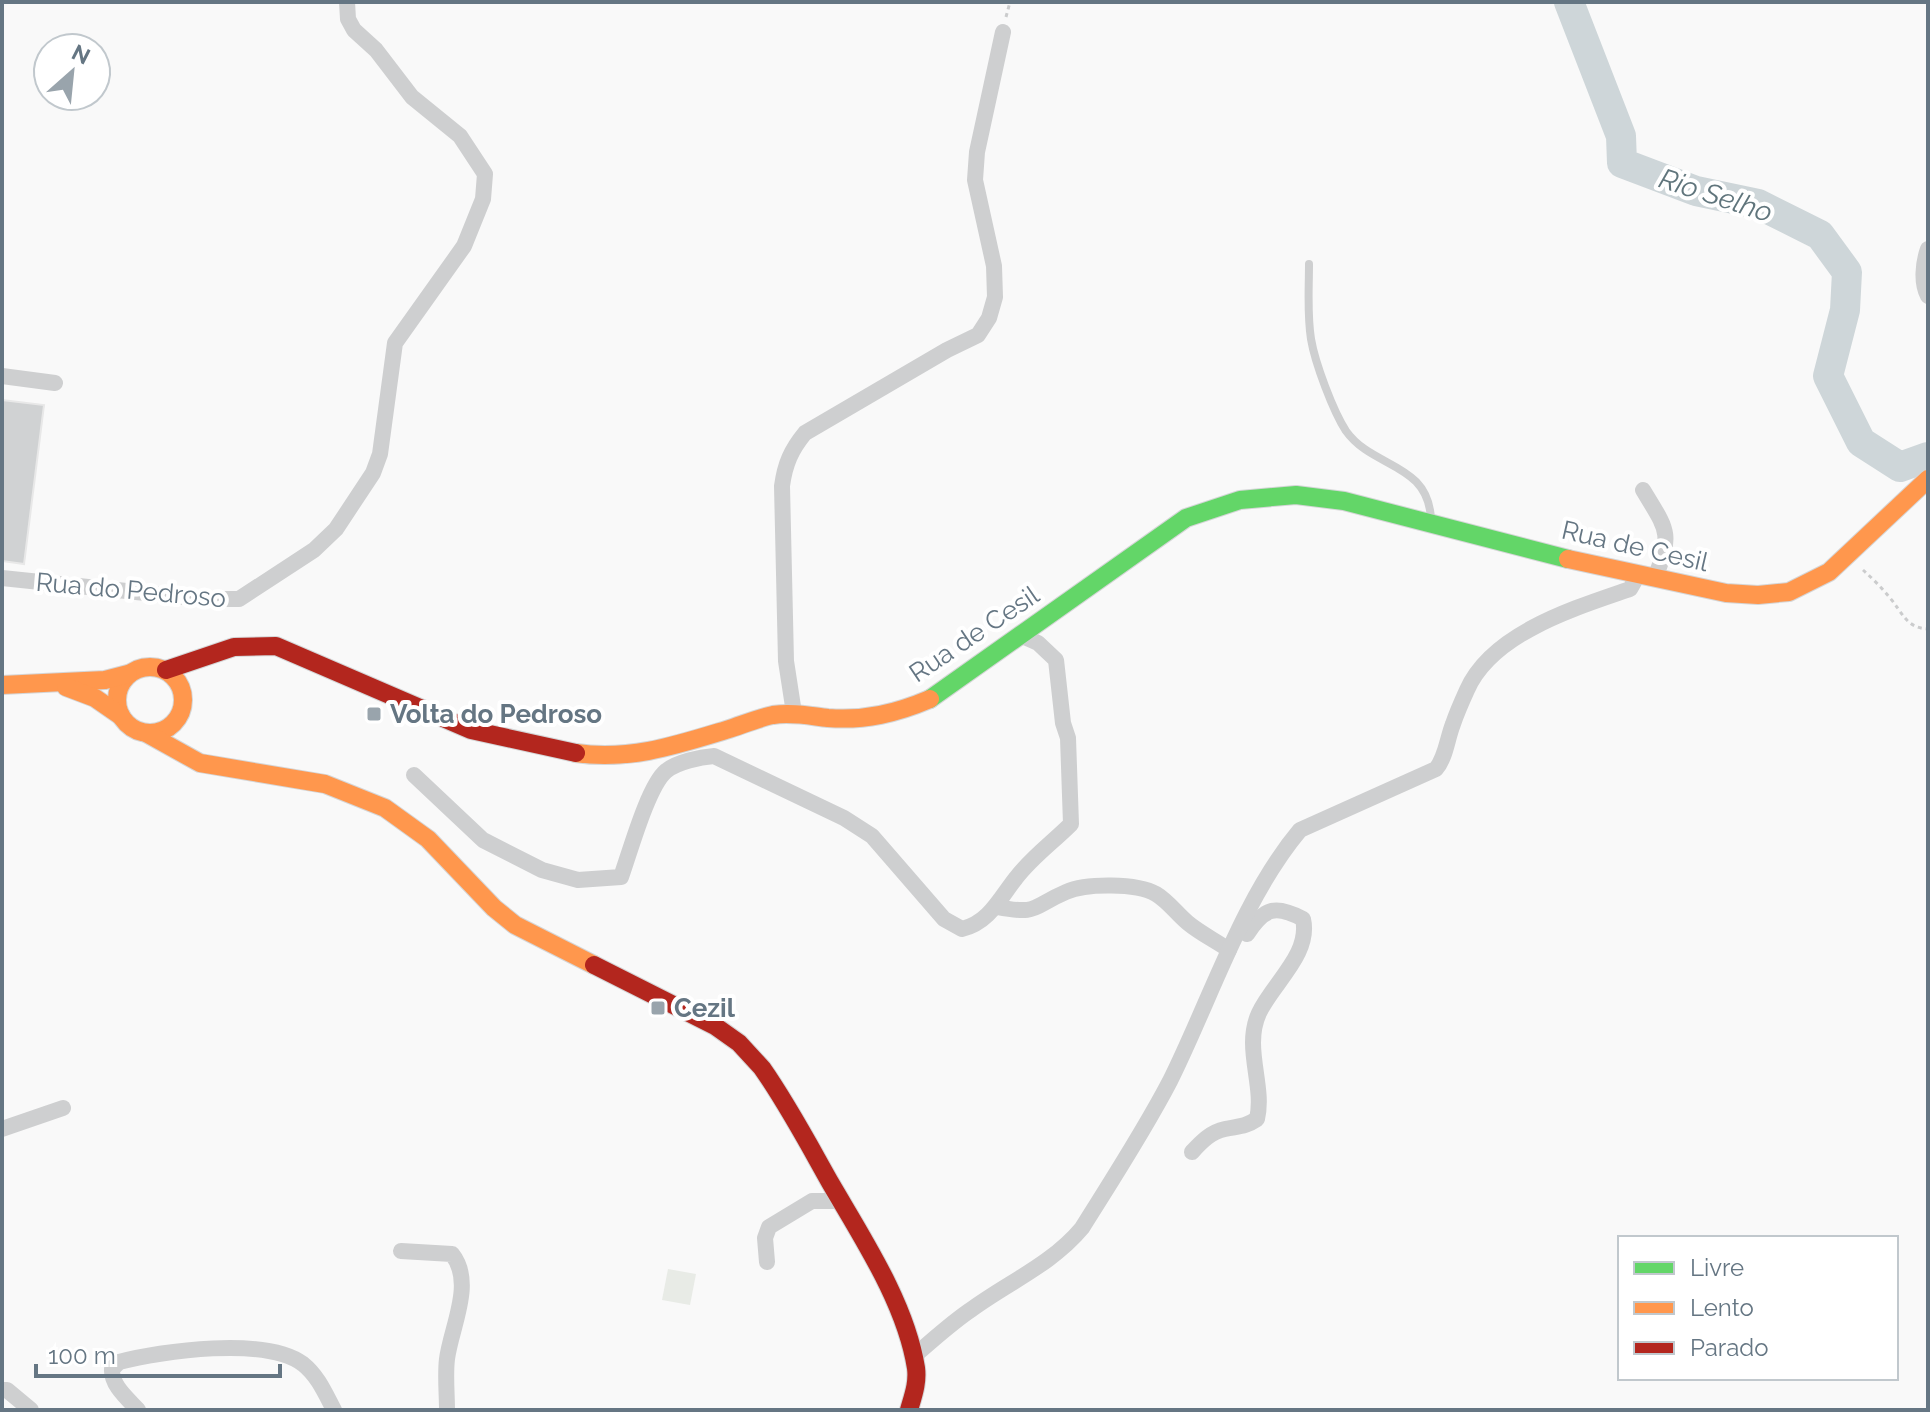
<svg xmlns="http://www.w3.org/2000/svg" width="1930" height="1412" font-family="Raleway,sans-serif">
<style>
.green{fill:#e8ebe6}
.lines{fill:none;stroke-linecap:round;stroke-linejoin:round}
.river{stroke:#ced6d9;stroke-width:30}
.building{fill:#d0d2d3;stroke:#e8e8e8;stroke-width:2}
.fast-casing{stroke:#d5d6d7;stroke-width:20}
.slow-casing{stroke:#d5d6d7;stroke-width:20}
.jam-casing{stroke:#d5d6d7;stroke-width:20}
.path{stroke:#cbcccd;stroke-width:3;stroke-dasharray:4 4;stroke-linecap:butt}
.lane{stroke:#cecfd0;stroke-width:8}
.street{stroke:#cecfd0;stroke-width:16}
.fast{stroke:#63d668;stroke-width:18}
.slow{stroke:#ff974d;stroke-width:18}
.jam{stroke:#b3261e;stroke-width:18}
.poi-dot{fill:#99a4ac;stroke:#fff;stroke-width:3}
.labels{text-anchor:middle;stroke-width:8;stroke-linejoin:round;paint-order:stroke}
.street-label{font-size:26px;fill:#657683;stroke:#fff}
.poi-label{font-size:26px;font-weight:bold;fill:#657683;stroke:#fff;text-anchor:start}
.water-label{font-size:28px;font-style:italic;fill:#60757c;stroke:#fff}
</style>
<rect width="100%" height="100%" fill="#f9f9f9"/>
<polygon class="green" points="668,1269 696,1274 690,1305 662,1300"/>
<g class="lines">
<polyline class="river" points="1569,2 1621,136 1622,163 1696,191 1758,204 1820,235 1847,272 1845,310 1828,376 1861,442 1900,467 1928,457"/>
</g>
<polygon class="building" points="2,400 44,405 24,564 2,561"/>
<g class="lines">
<g class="fast-casing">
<polyline id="fast" points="930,699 1186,518 1240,500 1296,495 1344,501 1568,559"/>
</g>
<g class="slow-casing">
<g id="slow">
<polyline points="1568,559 1726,593 1758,595 1789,592 1829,572 1928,479"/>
<circle cx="150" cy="700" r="33"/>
<polyline points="2,685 105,680 128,674"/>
<polyline points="66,687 95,698 121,716"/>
<polyline points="146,733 200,763 325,784 385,808 428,839 494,908 515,925 594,965"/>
<path d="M576 753C629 761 677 745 726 730 742 725 758 718 773 715 792 712 810 716 828 718 865 721 897 713 930 699"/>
</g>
</g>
<g class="jam-casing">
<g id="jam">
<polyline points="166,670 234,647 276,646 471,730 576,753"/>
<path d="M594 965 715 1026 739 1043 762 1068C788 1105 809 1145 831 1184 863 1239 906 1304 916 1368 918 1383 913 1396 909 1410"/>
</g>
</g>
<g class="path">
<polyline points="1006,17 1010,2"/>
<path d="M1863 570C1872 578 1882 588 1890 598 1903 613 1906 628 1928 629"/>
</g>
<path class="lane" d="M1309 264C1309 289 1307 314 1311 339 1315 363 1333 411 1346 431 1373 469 1428 462 1431 519"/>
<g class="street">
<path d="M1928 249C1923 263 1921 283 1928 296"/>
<polyline points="2,376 55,383"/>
<path d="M1643 490C1667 530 1673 532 1655 578"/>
<polyline points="2,578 203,599 239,599 314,550 336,529 373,473 380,454 395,343 464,246 483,199 485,174 460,136 412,97 376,50 354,30 348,19 347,2"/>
<path d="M794 713 786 661 782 486C785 464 791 450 805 433L947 350 978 335 989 318 995 297 994 266 975 180 977 152 1003 32"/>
<path d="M414 775 483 840 542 870 578 880 621 877C630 852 648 786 666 771 677 762 700 757 714 756L844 818 872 836 944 919 962 929C989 923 1000 898 1016 878 1031 858 1053 842 1071 824L1068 738 1063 723 1056 660 1038 643 1020 635"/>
<path d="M997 907C1039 915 1031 907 1066 892 1086 883 1137 883 1156 894 1168 901 1177 914 1188 923 1200 933 1216 941 1229 950"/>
<polyline points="2,1129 63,1108"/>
<path d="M1192 1152C1202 1141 1211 1132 1225 1129 1239 1126 1245 1127 1257 1119 1265 1085 1243 1048 1259 1013 1273 983 1311 954 1303 919 1275 904 1264 908 1247 934"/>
<path d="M401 1251 452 1254C475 1283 451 1327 447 1359 445 1375 447 1393 447 1410"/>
<polyline points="767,1262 765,1238 769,1227 812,1201 841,1201"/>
<path d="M914 1356C933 1340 951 1323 972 1309 1009 1282 1052 1264 1082 1228 1112 1180 1144 1131 1170 1081 1210 1001 1242 899 1300 830L1436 769C1446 757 1447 739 1453 724 1457 712 1462 701 1467 690 1492 633 1575 608 1630 589L1638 575"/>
<polyline points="2,1390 7,1390 31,1410"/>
<path d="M138 1410C127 1398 111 1385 112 1369L119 1362C161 1351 266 1336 303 1364 318 1376 325 1393 334 1410"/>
</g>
<use href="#fast" class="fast"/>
<use href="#slow" class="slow"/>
<use href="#jam" class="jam"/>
</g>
<g class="poi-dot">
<rect x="366" y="706" width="16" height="16" rx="4"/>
<rect x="650" y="1000" width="16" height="16" rx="4"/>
</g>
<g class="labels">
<g class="street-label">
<text transform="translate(1635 546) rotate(13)" y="9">Rua de Cesil</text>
<text transform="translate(131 590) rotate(5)" y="9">Rua do Pedroso</text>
<text transform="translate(974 634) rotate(-34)" y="9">Rua de Cesil</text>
</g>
<g class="poi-label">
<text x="390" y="723">Volta do Pedroso</text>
<text x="674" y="1017">Cezil</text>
</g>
<g class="water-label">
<text transform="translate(1716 195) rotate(18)" y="10">Rio Selho</text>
</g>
</g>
<rect width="1930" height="1412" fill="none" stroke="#657683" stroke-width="8"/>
<rect x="1618" y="1236" width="280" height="144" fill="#ffffff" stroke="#c1c8cd" stroke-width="2"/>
<rect x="1634" y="1262" width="40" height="12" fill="#63d668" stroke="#c1c8cd" stroke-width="2"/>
<text x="1690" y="1276" font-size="24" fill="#657683">Livre</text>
<rect x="1634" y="1302" width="40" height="12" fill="#ff974d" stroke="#c1c8cd" stroke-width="2"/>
<text x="1690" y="1316" font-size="24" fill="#657683">Lento</text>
<rect x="1634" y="1342" width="40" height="12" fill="#b3261e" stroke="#c1c8cd" stroke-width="2"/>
<text x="1690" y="1356" font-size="24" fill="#657683">Parado</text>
<g transform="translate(72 72) rotate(27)"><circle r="38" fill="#ffffff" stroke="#c1c8cd" stroke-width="2"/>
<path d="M0-6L14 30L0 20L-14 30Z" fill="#99a4ac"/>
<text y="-12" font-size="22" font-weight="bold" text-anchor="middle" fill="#657683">N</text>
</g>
<path d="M36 1364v12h244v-12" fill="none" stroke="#657683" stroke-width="4"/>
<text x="48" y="1364" font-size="24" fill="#657683" stroke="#ffffff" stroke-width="6" paint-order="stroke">100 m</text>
</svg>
